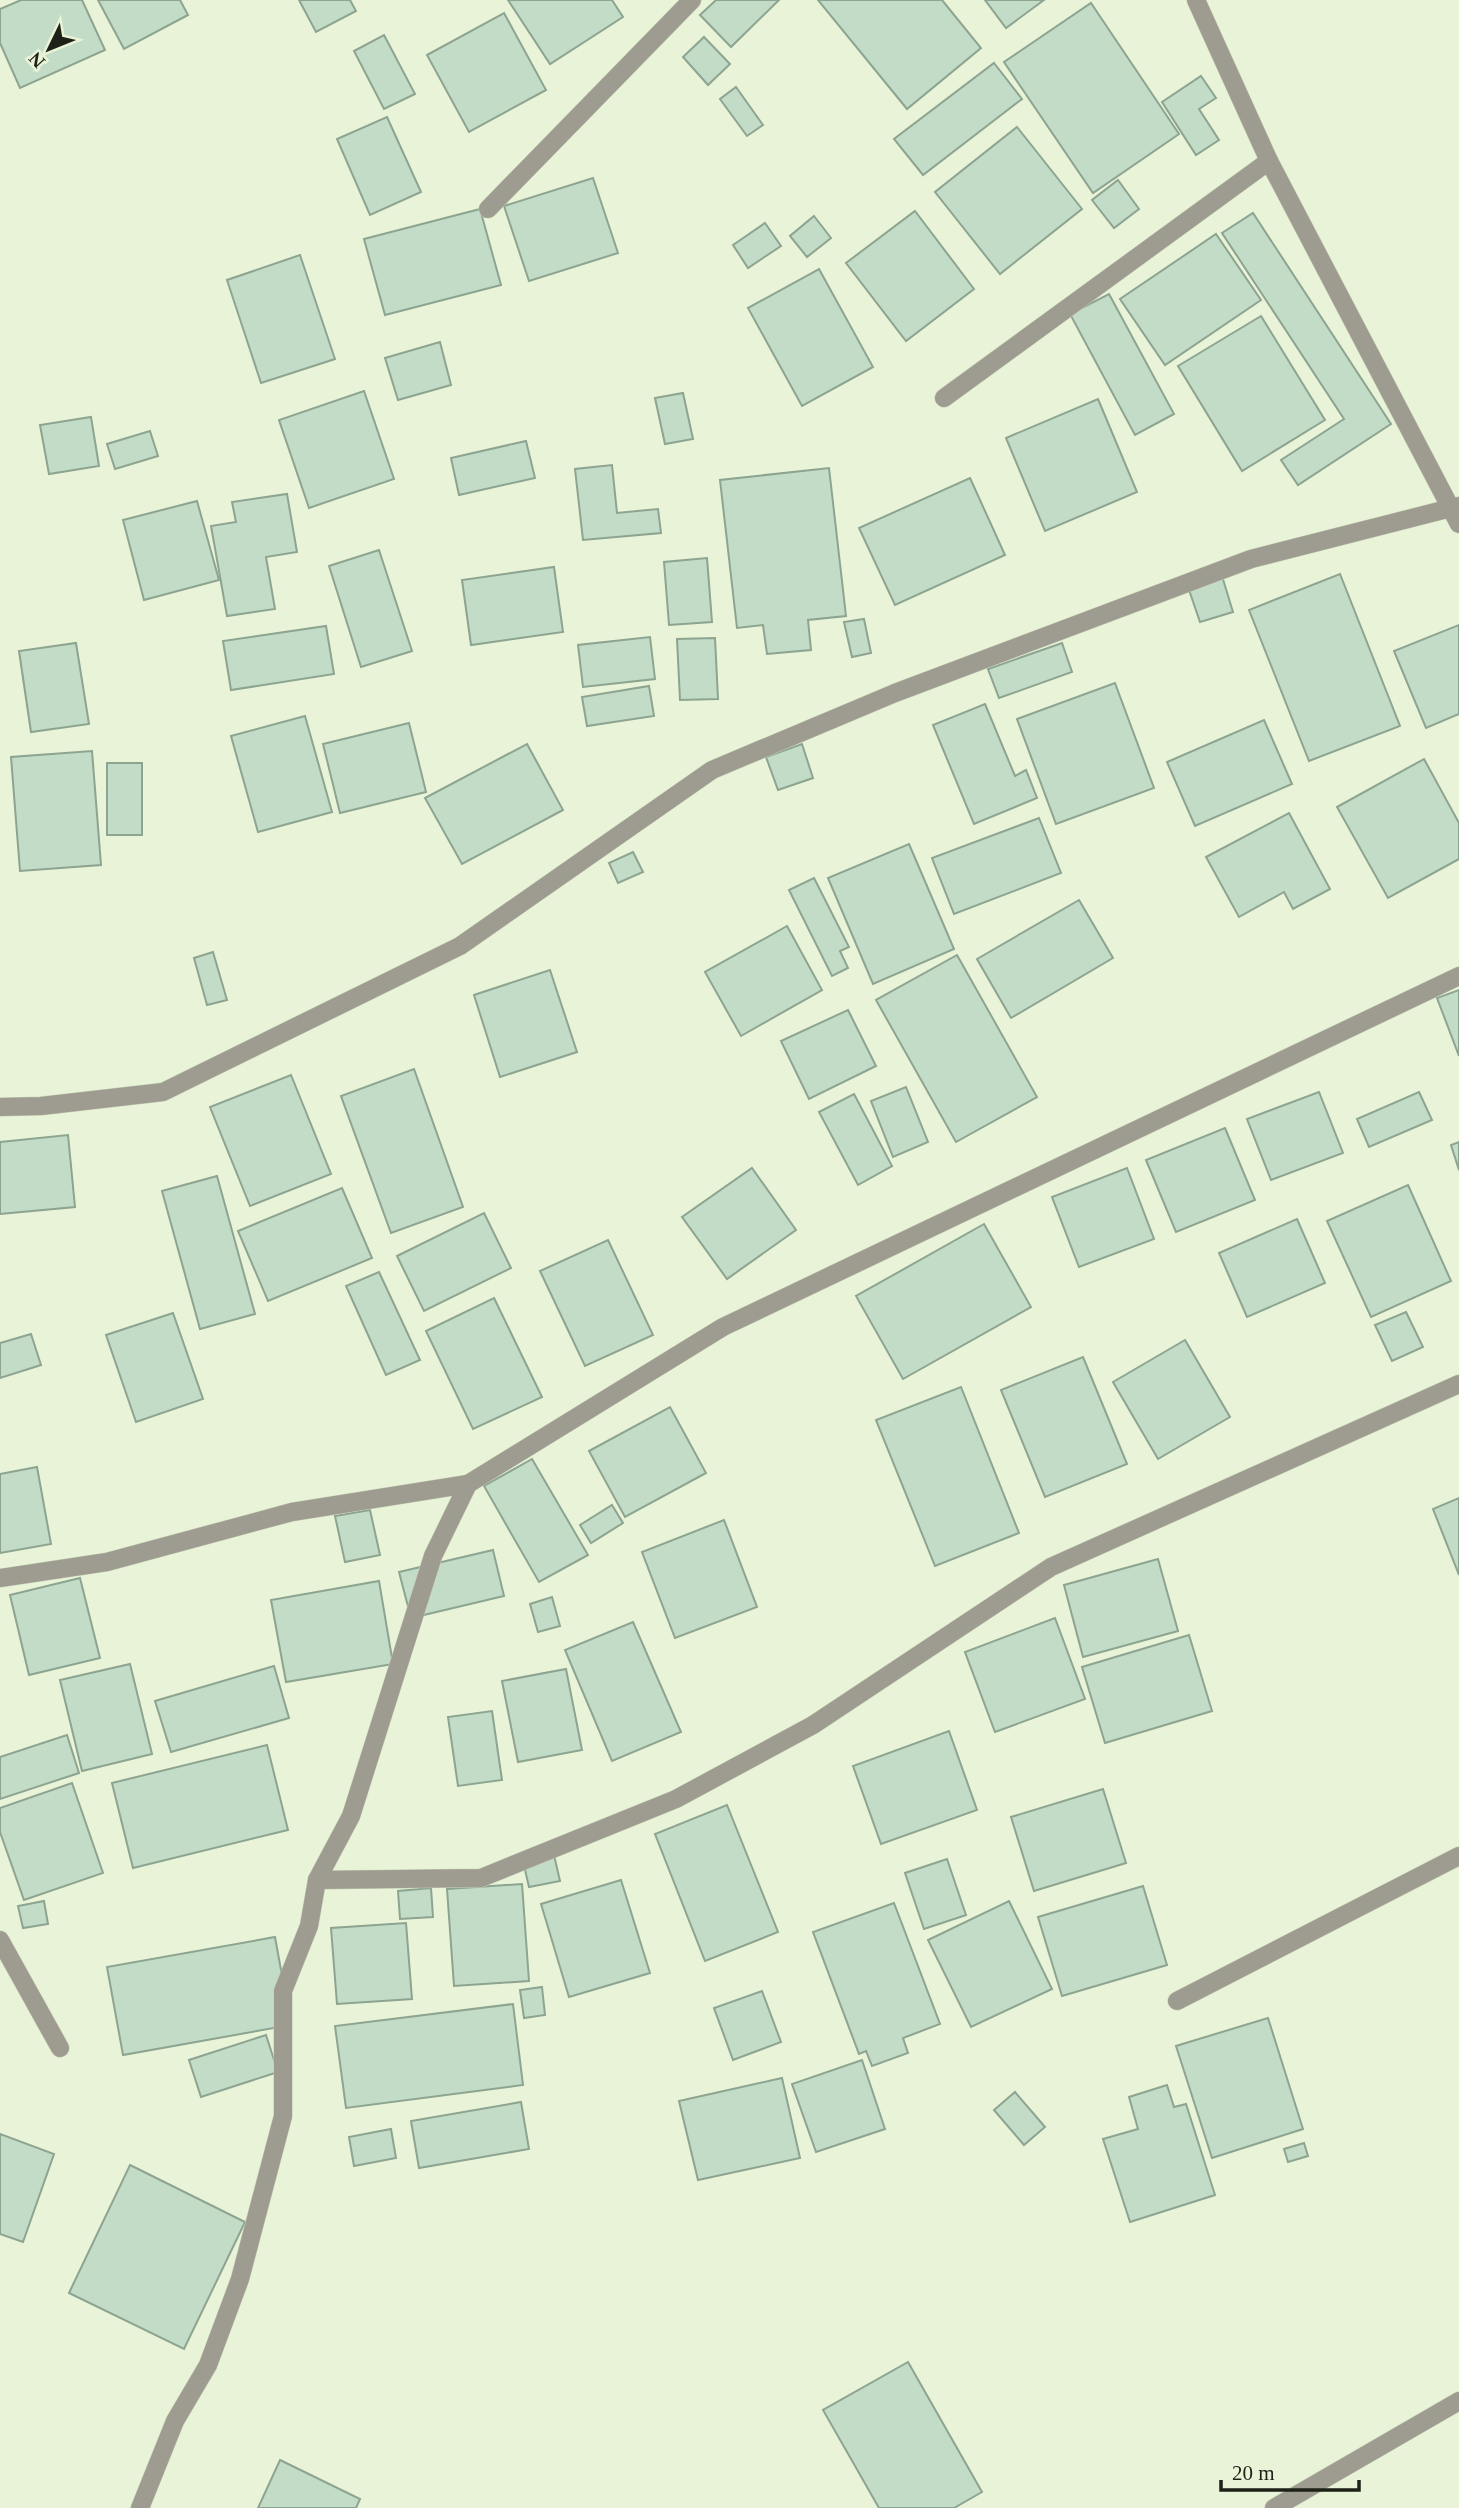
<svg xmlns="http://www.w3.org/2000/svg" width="1459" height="2508" font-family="'Times New Roman',serif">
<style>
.building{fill:#c3dcc7;stroke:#8ca490;stroke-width:2}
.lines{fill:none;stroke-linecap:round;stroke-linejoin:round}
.minor-casing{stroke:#c4cdb4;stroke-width:19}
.minor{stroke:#9e9c90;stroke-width:18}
</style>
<rect width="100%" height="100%" fill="#e9f3d7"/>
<g class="building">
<polygon points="21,0 82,0 105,50 20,88 0,43 0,9"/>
<polygon points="98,0 180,0 188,15 124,49"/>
<polygon points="299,0 350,0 356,11 316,32"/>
<polygon points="508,0 612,0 623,17 550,64"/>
<polygon points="716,0 779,0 731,47 700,15"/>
<polygon points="818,0 942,0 981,48 907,109"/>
<polygon points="985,0 1044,0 1006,28"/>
<polygon points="1091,3 1179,134 1093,193 1004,62"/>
<polygon points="504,13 546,90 469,132 427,55"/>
<polygon points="384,35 415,94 384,109 354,51"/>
<polygon points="704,37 730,64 708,85 683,57"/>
<polygon points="994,63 1022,99 923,175 894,139"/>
<polygon points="1201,76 1216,98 1199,109 1219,140 1196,155 1162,102"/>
<polygon points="736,87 763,125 747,136 720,99"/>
<polygon points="387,117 421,192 370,215 337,139"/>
<polygon points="1017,127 1082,209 1000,274 935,192"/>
<polygon points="593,178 618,253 529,281 504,206"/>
<polygon points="1118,180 1139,209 1114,228 1092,200"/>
<polygon points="480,209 501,285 385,315 364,239"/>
<polygon points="915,211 974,289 906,341 846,263"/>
<polygon points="1253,213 1391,424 1298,485 1281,460 1344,419 1222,233"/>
<polygon points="814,216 831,238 807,257 790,236"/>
<polygon points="765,223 781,246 748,268 733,245"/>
<polygon points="1216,234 1261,300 1165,365 1120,299"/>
<polygon points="300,255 335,359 261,383 227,280"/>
<polygon points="819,269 873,367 802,406 748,308"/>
<polygon points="1109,294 1174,414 1135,435 1070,314"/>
<polygon points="1261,316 1325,420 1242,471 1178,366"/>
<polygon points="440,342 451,385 398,400 385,358"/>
<polygon points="364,391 394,479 309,508 279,420"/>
<polygon points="683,393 693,439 665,444 655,398"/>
<polygon points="1098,399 1137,492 1045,531 1006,438"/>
<polygon points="91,417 99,466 49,474 40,425"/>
<polygon points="150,431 158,456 115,469 107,444"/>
<polygon points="526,441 535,478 459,495 451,458"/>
<polygon points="612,465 617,513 658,509 661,533 583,540 575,469"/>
<polygon points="829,468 846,616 808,620 811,650 767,654 763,625 737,628 720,480"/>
<polygon points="970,478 1005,555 895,605 859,528"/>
<polygon points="287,494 297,552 266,557 275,609 227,616 211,526 236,522 232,502"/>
<polygon points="197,501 219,580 144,600 123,520"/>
<polygon points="379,550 412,651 361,667 329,566"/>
<polygon points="707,558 712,622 669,625 664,562"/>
<polygon points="554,567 563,632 471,645 462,580"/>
<polygon points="1340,574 1400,726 1309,761 1249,610"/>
<polygon points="1222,576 1233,612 1200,622 1188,587"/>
<polygon points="864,619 871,653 852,657 844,622"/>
<polygon points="1459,625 1459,714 1426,728 1394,651"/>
<polygon points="326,626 334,674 231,690 223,641"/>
<polygon points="650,637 655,679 583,687 578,645"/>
<polygon points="715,638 718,699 680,700 677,639"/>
<polygon points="76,643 89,724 31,732 19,651"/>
<polygon points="1062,643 1072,672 999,698 988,669"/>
<polygon points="1115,683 1154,788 1056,824 1017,719"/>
<polygon points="649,686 654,716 587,726 582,697"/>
<polygon points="985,704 1015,776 1026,770 1037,798 974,824 933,725"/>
<polygon points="305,716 332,812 258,832 231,736"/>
<polygon points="1264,720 1292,784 1195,826 1167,762"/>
<polygon points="409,723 426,792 340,813 323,744"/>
<polygon points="527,744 563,810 462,864 425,798"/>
<polygon points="802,744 813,778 778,790 766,757"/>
<polygon points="92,751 101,865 20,871 11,757"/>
<polygon points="1424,759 1459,823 1459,859 1388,898 1337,807"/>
<rect x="107" y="763" width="35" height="72"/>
<polygon points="1289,813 1330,889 1293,909 1284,892 1239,917 1206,857"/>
<polygon points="1039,818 1061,873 954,914 932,858"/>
<polygon points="909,844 954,949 873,984 828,878"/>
<polygon points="633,852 643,872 618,883 609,863"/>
<polygon points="814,878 849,947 840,951 848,968 832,976 789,890"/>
<polygon points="1079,900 1113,958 1011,1018 977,959"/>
<polygon points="787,926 822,990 741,1036 705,972"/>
<polygon points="213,952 227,1000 207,1005 194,958"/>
<polygon points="957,955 1037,1097 956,1142 876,1000"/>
<polygon points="550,970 577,1052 500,1077 474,995"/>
<polygon points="1459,990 1459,1056 1437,998"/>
<polygon points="848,1010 876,1066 809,1099 781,1041"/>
<polygon points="414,1069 463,1207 391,1233 341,1096"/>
<polygon points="291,1075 331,1174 250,1206 210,1107"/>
<polygon points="906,1087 928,1142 893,1157 871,1101"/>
<polygon points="1319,1092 1343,1153 1271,1180 1247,1119"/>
<polygon points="1419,1092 1432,1120 1369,1147 1357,1119"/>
<polygon points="854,1094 892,1166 858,1185 819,1112"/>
<polygon points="1225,1128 1255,1200 1176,1232 1146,1160"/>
<polygon points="68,1135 75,1207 0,1214 0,1142"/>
<polygon points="1459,1142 1459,1170 1451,1145"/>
<polygon points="752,1168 796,1230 727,1279 682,1217"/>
<polygon points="1127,1168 1154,1239 1079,1267 1052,1197"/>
<polygon points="217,1176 255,1314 200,1329 162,1191"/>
<polygon points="1408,1185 1451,1281 1371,1317 1327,1221"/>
<polygon points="342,1188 372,1258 268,1301 238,1231"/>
<polygon points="484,1213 511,1268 424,1311 397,1256"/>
<polygon points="1297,1219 1325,1283 1247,1317 1219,1253"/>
<polygon points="984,1224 1031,1307 903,1379 856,1296"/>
<polygon points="608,1240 653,1335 585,1366 540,1271"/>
<polygon points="379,1272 420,1360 386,1375 346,1286"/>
<polygon points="494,1298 542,1397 473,1429 426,1331"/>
<polygon points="1406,1312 1423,1347 1392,1361 1375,1325"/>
<polygon points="173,1313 203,1399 136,1422 106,1335"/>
<polygon points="31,1334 41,1365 0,1378 0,1343"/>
<polygon points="1185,1340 1230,1417 1158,1459 1113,1382"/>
<polygon points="1083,1357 1127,1464 1045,1497 1001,1390"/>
<polygon points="961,1387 1019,1533 935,1566 876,1420"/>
<polygon points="670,1407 706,1473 625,1517 589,1451"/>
<polygon points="532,1459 588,1555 539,1582 484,1486"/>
<polygon points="37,1467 51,1544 0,1553 0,1474"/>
<polygon points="1459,1498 1459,1575 1433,1509"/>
<polygon points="612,1505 623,1523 591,1543 580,1525"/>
<polygon points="370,1510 380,1555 345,1562 335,1516"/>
<polygon points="724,1520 757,1607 675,1638 642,1552"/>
<polygon points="493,1550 504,1596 411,1618 399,1572"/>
<polygon points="1158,1559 1178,1631 1083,1657 1064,1585"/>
<polygon points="80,1578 100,1658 29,1675 10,1595"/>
<polygon points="379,1581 393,1664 286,1682 271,1600"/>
<polygon points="552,1597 560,1626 538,1632 530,1604"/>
<polygon points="1055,1618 1085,1699 995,1732 965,1652"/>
<polygon points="633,1622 681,1732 612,1761 565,1650"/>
<polygon points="1189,1635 1212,1711 1105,1743 1082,1667"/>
<polygon points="130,1664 152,1754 82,1771 60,1680"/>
<polygon points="274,1666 289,1718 171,1752 155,1701"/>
<polygon points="566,1669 582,1750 518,1762 502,1681"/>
<polygon points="492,1711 502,1780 458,1786 448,1717"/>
<polygon points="949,1731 977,1810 881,1844 853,1766"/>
<polygon points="67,1735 79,1773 0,1799 0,1757"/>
<polygon points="267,1745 288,1830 133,1868 112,1783"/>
<polygon points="72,1783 103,1873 24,1900 0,1832 0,1808"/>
<polygon points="1103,1789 1126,1863 1034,1891 1011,1817"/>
<polygon points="727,1805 778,1932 705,1961 655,1834"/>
<polygon points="554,1855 560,1881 529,1887 523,1861"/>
<polygon points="947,1859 966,1915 924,1929 905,1873"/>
<polygon points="621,1880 650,1973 569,1997 541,1904"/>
<polygon points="522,1884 529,1981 454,1986 447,1889"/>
<polygon points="1143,1886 1167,1965 1062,1996 1038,1917"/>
<polygon points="431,1888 433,1917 400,1919 398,1891"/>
<polygon points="44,1901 48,1924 23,1928 18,1906"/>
<polygon points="1009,1901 1052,1989 971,2027 928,1940"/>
<polygon points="894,1903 940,2024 903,2038 908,2053 872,2066 866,2051 859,2054 813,1932"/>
<polygon points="406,1923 412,1999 337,2004 331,1928"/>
<polygon points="275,1937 291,2025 123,2055 107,1967"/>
<polygon points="542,1987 545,2015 524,2018 520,1990"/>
<polygon points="762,1991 781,2042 733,2060 714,2008"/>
<polygon points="513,2004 523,2085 346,2108 335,2026"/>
<polygon points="1268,2018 1303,2129 1212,2158 1176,2046"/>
<polygon points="266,2035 278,2072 201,2097 189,2060"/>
<polygon points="862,2060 885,2129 816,2152 792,2084"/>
<polygon points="782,2078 800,2158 698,2180 679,2101"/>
<polygon points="1167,2085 1174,2107 1186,2104 1215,2195 1130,2222 1103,2139 1138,2129 1129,2097"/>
<polygon points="1015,2092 1045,2127 1024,2145 994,2110"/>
<polygon points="521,2102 529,2149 419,2168 411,2121"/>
<polygon points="391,2129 396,2158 354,2166 349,2137"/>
<polygon points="0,2134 54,2154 23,2242 0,2234"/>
<polygon points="1304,2143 1308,2156 1288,2162 1284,2149"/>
<polygon points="130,2165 245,2222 184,2349 69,2293"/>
<polygon points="908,2362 982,2492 954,2508 879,2508 823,2410"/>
<polygon points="280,2460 360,2499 356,2508 258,2508"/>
</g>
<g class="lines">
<g class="minor-casing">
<g id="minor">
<polyline points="1196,0 1269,161 1459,524"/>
<polyline points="488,209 692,0"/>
<polyline points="944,398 1269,161"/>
<polyline points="0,1107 41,1106 163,1092 460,946 712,770 895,693 1251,559 1459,506"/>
<polyline points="0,1578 107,1562 292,1512 468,1484"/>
<polyline points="317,1880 481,1878 676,1799 813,1725 1051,1567 1459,1384"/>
<polyline points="0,1940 60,2048"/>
<polyline points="1177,2001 1459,1856"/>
<polyline points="140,2508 175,2421 208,2365 240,2279 283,2116 283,1991 309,1926 317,1880 351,1816 433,1556 468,1484 723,1327 1459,976"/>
<polyline points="1274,2508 1459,2401"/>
</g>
</g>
<use href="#minor" class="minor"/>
</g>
<g transform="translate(49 49) rotate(227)" stroke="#e9f3d7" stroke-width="5" paint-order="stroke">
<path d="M0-5L12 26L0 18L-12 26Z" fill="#1e2117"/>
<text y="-10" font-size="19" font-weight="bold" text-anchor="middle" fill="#1e2117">N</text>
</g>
<path d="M1221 2480v10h138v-10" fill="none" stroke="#1e2117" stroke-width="3.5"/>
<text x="1232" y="2480" font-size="21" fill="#1e2117" stroke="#e9f3d7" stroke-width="5" paint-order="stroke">20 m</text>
</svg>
